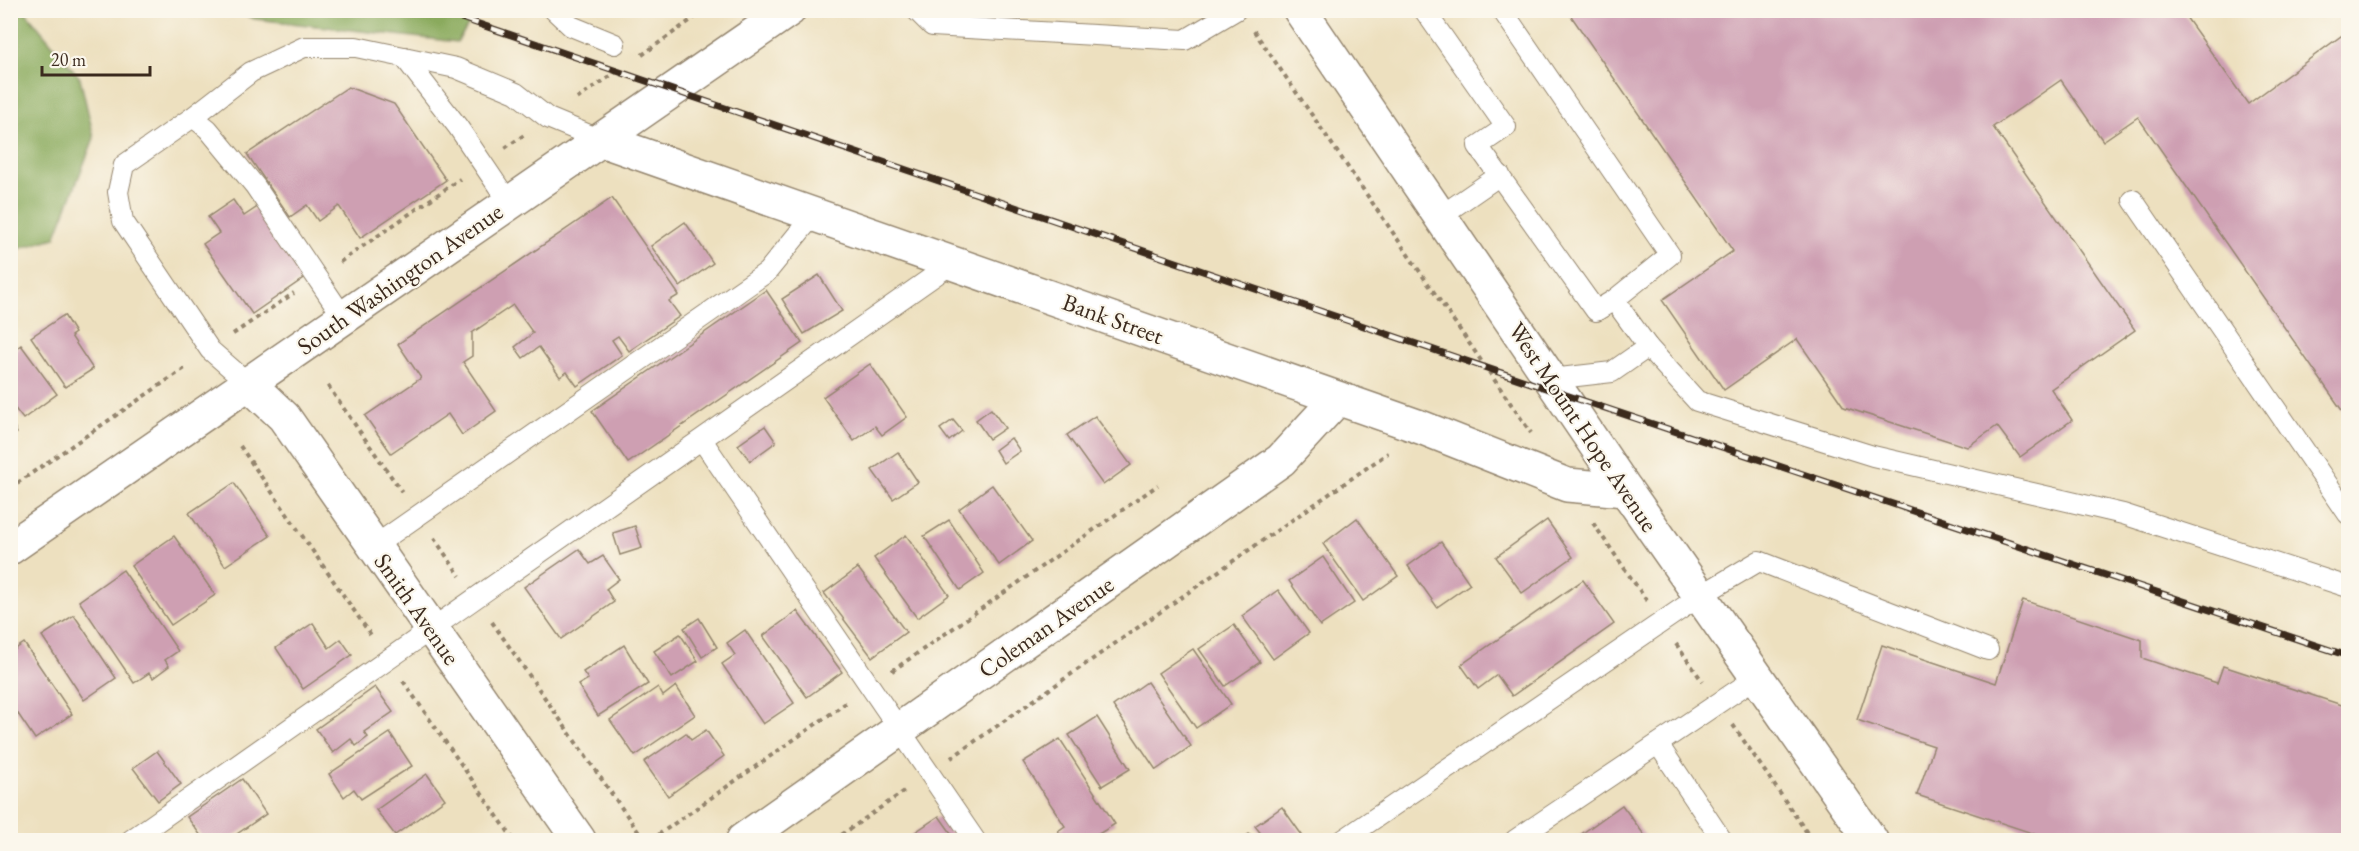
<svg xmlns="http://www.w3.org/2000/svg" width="2359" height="851" font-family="'EB Garamond',serif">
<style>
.forest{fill:#8aaa5d;stroke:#626a3e;stroke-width:1.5}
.building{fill:#ce9fb2}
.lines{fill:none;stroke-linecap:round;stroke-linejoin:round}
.service-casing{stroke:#94856e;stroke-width:22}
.minor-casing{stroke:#94856e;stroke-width:36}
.tertiary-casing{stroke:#94856e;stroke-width:36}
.path{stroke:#94856e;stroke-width:4;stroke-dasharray:4.5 4.5;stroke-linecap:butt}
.service{stroke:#fff;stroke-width:20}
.minor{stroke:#fff;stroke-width:33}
.tertiary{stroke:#fff;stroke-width:33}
.rail-casing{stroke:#3b2a1e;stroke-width:7}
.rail{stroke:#fbf7ec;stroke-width:4.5;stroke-dasharray:14;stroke-linecap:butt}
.labels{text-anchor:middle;stroke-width:4.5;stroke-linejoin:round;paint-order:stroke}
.street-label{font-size:24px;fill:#3b2a1e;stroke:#fbf7ec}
</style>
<rect width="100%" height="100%" fill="#fbf7ec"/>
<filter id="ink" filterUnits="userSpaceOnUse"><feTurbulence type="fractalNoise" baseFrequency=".0167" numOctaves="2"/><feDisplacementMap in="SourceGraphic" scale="12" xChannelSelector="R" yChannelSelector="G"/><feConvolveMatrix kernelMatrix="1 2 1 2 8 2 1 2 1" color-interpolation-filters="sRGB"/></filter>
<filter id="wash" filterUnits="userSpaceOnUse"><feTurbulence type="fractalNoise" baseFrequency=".008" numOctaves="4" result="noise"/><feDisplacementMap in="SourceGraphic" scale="24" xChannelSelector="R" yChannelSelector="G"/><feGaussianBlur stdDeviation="1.35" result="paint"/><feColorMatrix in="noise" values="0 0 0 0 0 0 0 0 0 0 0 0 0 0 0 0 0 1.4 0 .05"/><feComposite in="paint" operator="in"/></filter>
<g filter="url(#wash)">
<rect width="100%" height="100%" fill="#ede0bf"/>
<g class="forest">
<polygon points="11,10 25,11 80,78 94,138 55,238 11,251"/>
<polygon points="232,11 478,11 457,42 255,19"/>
</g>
<g id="blocks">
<g class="building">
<polygon points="1567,10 2181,10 2248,104 2348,31 2348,419 2138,117 2103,141 2061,80 1993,127 2135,330 2051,389 2072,420 2020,457 1997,426 1967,447 1844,407 1797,339 1724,390 1662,300 1733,251"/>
<polygon points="348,87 394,104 446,180 360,238 339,206 318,221 307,205 290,217 247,154"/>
<polygon points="612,198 679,295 669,301 680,316 629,351 618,336 612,340 622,355 577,386 567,372 560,377 539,347 523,358 515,347 533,333 513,305 472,333 472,356 463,362 496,411 462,435 448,414 391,453 365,416 421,378 398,344"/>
<polygon points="233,200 244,216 259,206 307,276 252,314 203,244 219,233 208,217"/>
<polygon points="685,222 713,263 680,287 651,246"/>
<polygon points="819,275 842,311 804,334 782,299"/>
<polygon points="766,290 802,343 628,463 592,411"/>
<polygon points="64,315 75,333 71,336 93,369 65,387 31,337"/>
<polygon points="21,345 57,394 23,419 10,402 10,353"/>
<polygon points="870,364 907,417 882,435 875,426 854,441 823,397"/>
<polygon points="991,409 1005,428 989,439 976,420"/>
<polygon points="1095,416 1131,465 1103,485 1067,435"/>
<polygon points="10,417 17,433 10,438"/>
<polygon points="953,420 962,431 949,441 940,429"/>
<polygon points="765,426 776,442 750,461 738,445"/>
<polygon points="1011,438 1020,451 1003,463 995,450"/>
<polygon points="898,452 918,482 893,499 872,470"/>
<polygon points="234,483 270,536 225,566 189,513"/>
<polygon points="992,485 1032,541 999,565 959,509"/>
<polygon points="1357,518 1398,576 1363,601 1323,544"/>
<polygon points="949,520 984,573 960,590 924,536"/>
<polygon points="1547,520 1573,557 1522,593 1496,557"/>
<polygon points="635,526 642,548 620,555 613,533"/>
<polygon points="906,535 949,595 917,618 874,558"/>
<polygon points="174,536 215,595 171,625 131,566"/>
<polygon points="1441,542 1470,584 1437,607 1408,566"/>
<polygon points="579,549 590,564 603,556 619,579 606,589 614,602 561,639 524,587"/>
<polygon points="1323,557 1354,603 1320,626 1289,581"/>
<polygon points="858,568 906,632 872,657 824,593"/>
<polygon points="123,570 178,651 165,660 169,666 153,678 149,673 134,683 79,601"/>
<polygon points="1583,580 1614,624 1512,696 1497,675 1478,689 1461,665"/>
<polygon points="1278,590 1309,633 1273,659 1242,616"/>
<polygon points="2023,600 2142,640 2142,658 2217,683 2223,666 2348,707 2348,840 2053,840 1917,795 1934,746 1857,720 1882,645 1996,683"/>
<polygon points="797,611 842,672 807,697 763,636"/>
<polygon points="74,615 116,678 84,700 42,636"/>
<polygon points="699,618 717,647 702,657 684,628"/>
<polygon points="313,623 329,648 341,639 352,655 303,689 276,648"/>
<polygon points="1234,625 1260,662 1225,686 1199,649"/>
<polygon points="745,630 794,703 763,724 722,664 735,655 727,643"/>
<polygon points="680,634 698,661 672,678 654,651"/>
<polygon points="24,643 72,714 35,739 10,702 10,653"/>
<polygon points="624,645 648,684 598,716 578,685 588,679 583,672"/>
<polygon points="1193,649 1231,704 1196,728 1158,673"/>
<polygon points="1147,682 1191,746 1156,770 1113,706"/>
<polygon points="676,686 695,715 635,756 610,720 658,687 663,696"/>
<polygon points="375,687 393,712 364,732 368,737 356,746 351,739 333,753 316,729"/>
<polygon points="1097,717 1130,769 1102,786 1069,735"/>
<polygon points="706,730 724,756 668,796 644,762 686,733 691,740"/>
<polygon points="390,733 412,766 361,799 354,789 344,797 329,774"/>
<polygon points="1060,739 1115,824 1089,840 1064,840 1058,831 1065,826 1023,762"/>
<polygon points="157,751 181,784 158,801 133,768"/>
<polygon points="427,774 445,799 395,835 376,810"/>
<polygon points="242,779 266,814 228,840 204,840 187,817"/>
<polygon points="1622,805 1648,840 1573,840"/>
<polygon points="1282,807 1304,838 1299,840 1266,840 1255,826"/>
<polygon points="939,816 956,840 915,840 911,835"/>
<polygon points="1249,834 1254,840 1240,840"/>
</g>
</g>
</g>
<g filter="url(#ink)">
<use href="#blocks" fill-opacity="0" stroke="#94856e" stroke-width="1.5"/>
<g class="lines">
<g class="service-casing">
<g id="service">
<polyline points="554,10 571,26 615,44"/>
<polyline points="916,10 932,26 1185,40 1236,10"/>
<polyline points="1424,10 1506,127 1478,146 1596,311 1614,300"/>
<polyline points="1502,10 1670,255 1614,300 1648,347 1612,372 1551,379"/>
<polyline points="404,57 458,127 510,204"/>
<polyline points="193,117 251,72 304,47 356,47 456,68 516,93 548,118 601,140"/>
<polyline points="2133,200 2348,514"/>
<polyline points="1439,217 1500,175"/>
<polyline points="1648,347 1697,401 1873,456 2123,514 2348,587"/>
<polyline points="249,384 210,350 123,221 118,192 124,165 193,117 208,129 255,186 344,318"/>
<polyline points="702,440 975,840"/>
<polyline points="373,547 767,272 815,213"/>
<polyline points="1658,744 1722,840"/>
<polyline points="131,840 954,262"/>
<polyline points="1343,840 1700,596 1759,561 1988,650"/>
<polyline points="1515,840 1757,677"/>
</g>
</g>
<g class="minor-casing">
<g id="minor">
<polyline points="601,140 1423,428 1567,485 1626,490"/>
<polyline points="249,384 284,417 579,840"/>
<polyline points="743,840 1281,460 1337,399"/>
</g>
</g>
<g class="tertiary-casing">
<g id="tertiary">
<polyline points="1300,10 1626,490 1871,840"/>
<polyline points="10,548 789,10"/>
</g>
</g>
<g class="path">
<polyline points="1254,31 1531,433"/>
<polyline points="642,55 705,10"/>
<polyline points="577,99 616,72"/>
<polyline points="505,148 524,135"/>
<polyline points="340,262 460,179"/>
<polyline points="233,334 294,293"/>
<polyline points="328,386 402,492"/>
<polyline points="240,446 373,638"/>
<polyline points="10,488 188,366"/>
<polyline points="1593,523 1647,601"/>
<polyline points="434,538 460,576"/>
<polyline points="492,622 644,840"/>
<polyline points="1676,644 1703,682"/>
<polyline points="892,671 1158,485"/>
<polyline points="403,681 514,840"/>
<polyline points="1733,725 1812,840"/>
<polyline points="951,758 1388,453"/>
<polyline points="651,840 846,703"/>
<polyline points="834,840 906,790"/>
</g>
<use href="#service" class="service"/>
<use href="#minor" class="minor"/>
<use href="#tertiary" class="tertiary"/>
<g class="rail-casing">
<polyline id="rail" points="438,10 1560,393 2348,656"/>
</g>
<use href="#rail" class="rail"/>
</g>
</g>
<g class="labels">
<g class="street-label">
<text transform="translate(400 279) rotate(-35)" y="8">South Washington Avenue</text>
<text transform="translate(1113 319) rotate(20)" y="8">Bank Street</text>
<text transform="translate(1583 427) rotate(56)" y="8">West Mount Hope Avenue</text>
<text transform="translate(417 609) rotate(55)" y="8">Smith Avenue</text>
<text transform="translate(1046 627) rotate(-35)" y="8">Coleman Avenue</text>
</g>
</g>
<rect width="2359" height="851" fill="none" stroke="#fbf7ec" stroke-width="36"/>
<path d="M42 66v9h108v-9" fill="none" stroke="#3b2a1e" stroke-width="3"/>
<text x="51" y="66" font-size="18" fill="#3b2a1e" stroke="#fbf7ec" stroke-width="4.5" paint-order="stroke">20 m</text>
</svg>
